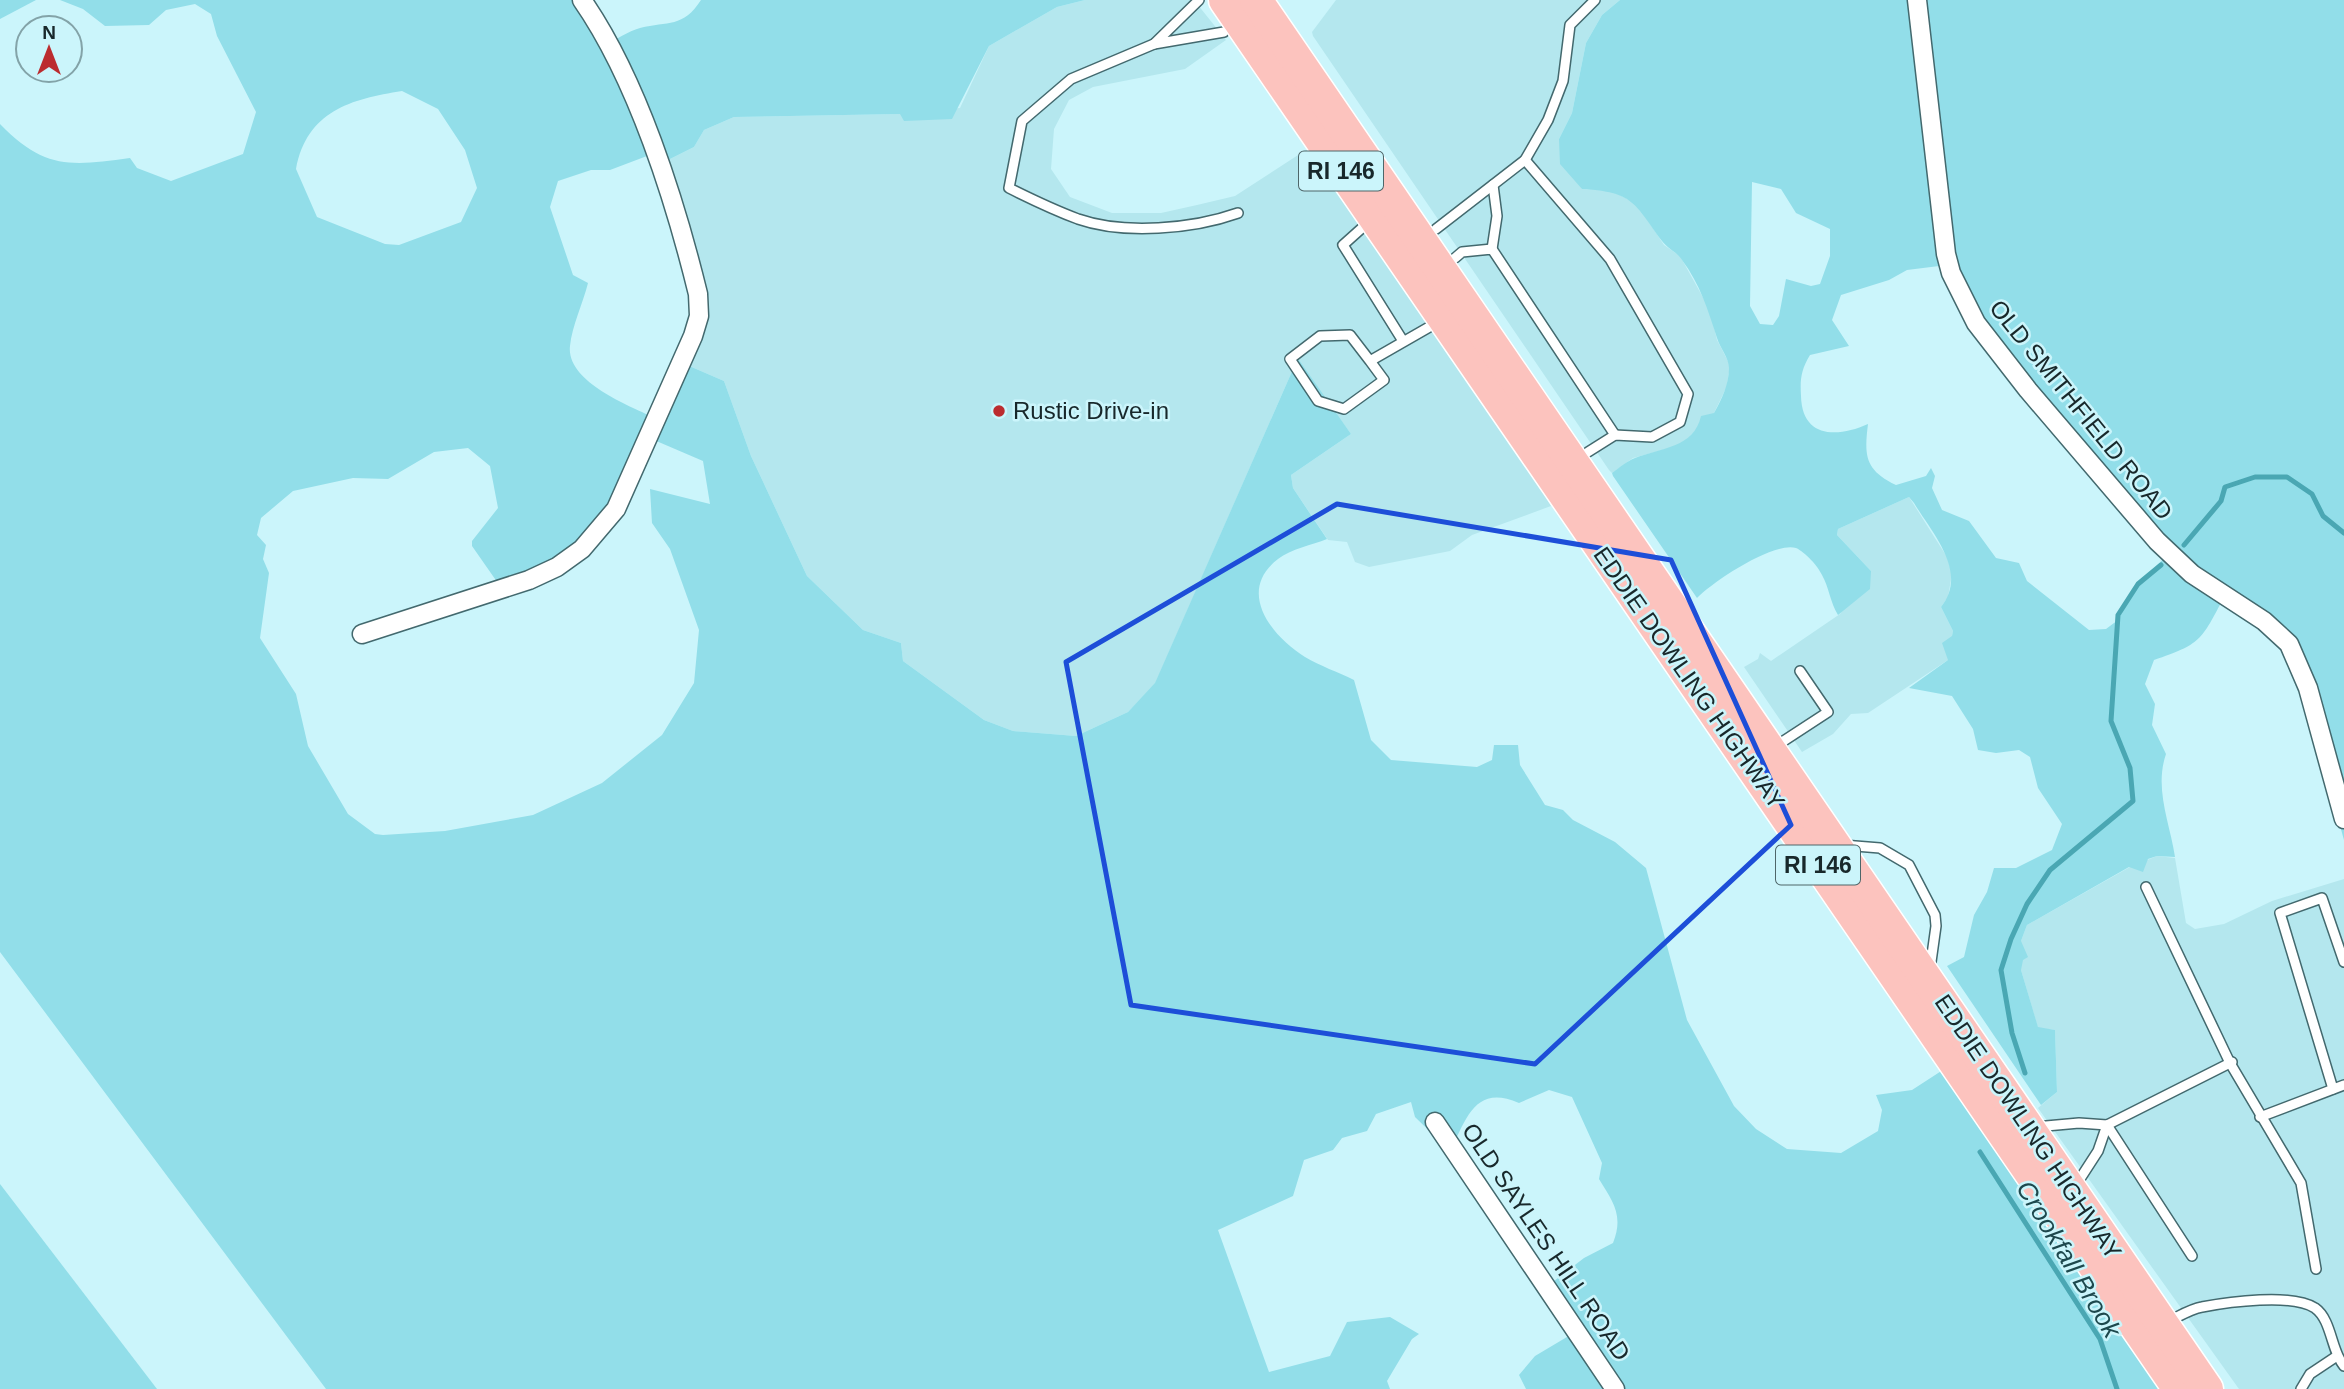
<svg xmlns="http://www.w3.org/2000/svg" width="2344" height="1389" font-family="Arial,sans-serif">
<style>
.built{fill:#b4e7ee}
.green{fill:#92dee9;fill-rule:evenodd}
.lines{fill:none;stroke-linecap:round;stroke-linejoin:round}
.stream{stroke:#4aa7b3;stroke-width:5}
.service-casing{stroke:#43696e;stroke-width:12}
.minor-casing{stroke:#43696e;stroke-width:21}
.motorway-casing{stroke:#fff;stroke-width:35}
.service{stroke:#fff;stroke-width:9}
.minor{stroke:#fff;stroke-width:18}
.motorway{stroke:#fcc3be;stroke-width:32}
.marked{fill:none;stroke:#1d4ed8;stroke-width:5;stroke-linejoin:round}
.poi-dot{fill:#bb2c2f;stroke:#cbf5fb;stroke-width:2.5}
.labels{text-anchor:middle;stroke-width:5;stroke-linejoin:round;paint-order:stroke}
.shield{fill:#cbf5fb;stroke:#4e6669;stroke-width:2}
.shield-label{font-size:23px;font-weight:bold;fill:#18282b}
.street-label{font-size:24px;fill:#18282b;stroke:#cbf5fb}
.poi-label{font-size:24px;fill:#18282b;stroke:#cbf5fb;text-anchor:start}
.water-label{font-size:26px;font-style:italic;fill:#1d484d;stroke:#cbf5fb}
</style>
<rect width="100%" height="100%" fill="#cbf5fb"/>
<g class="built">
<polygon points="1085,0 1194,0 1226,40 1185,69 1093,87 1069,100 1054,129 1051,169 1070,197 1112,213 1161,213 1197,205 1235,196 1312,146 1463,355 1551,506 1472,535 1450,551 1369,567 1355,562 1347,542 1328,540 1293,488 1291,475 1351,434 1297,360 1155,684 1128,712 1076,736 1013,731 984,720 903,661 901,643 863,630 807,576 751,456 724,381 680,362 690,335 696,287 656,166 694,147 704,130 734,117 900,114 960,108 989,46 1057,7"/>
<polygon points="1336,0 1620,0 1602,15 1586,43 1572,113 1559,139 1582,189 1612,191 1637,204 1664,245 1680,256 1710,310 1717,340 1730,365 1727,386 1714,413 1681,445 1633,458 1612,473 1609,470 1313,36 1312,32"/>
<polygon points="1909,497 1947,557 1952,574 1948,597 1941,607 1953,631 1948,660 1868,713 1851,714 1833,734 1802,752 1744,667 1758,659 1760,653 1771,661 1840,614 1871,571 1837,535 1838,529"/>
<polygon points="2157,856 2175,858 2186,923 2195,929 2224,924 2272,901 2344,879 2344,1389 2239,1389 2038,1108 2057,1092 2055,1030 2038,1028 2021,970 2021,941 2027,925 2130,867"/>
</g>
<g class="green">
<polygon points="0,0 36,0 0,19"/>
<path d="M60 0H578L605 45C616 40 628 31 640 28 668 21 683 28 701 0H1085L1057 7 989 46 952 119 904 121 900 114 734 117 704 130 694 147 656 166 647 156 610 170H591L558 181 550 207 573 275 588 283C583 303 572 326 570 346 566 381 627 405 653 417L680 362 724 381 751 456 807 576 863 630 901 643 903 661 984 720 1013 731 1076 736 1128 712 1155 683 1297 360H1299L1351 434 1291 475 1293 488 1327 539C1312 545 1291 549 1278 559 1236 591 1271 636 1305 657 1320 666 1338 672 1354 680L1371 740 1391 760 1477 767 1492 760 1494 745H1518L1520 765 1545 805 1563 810 1573 820 1615 842 1646 868 1687 1020 1734 1106 1756 1129 1787 1149 1841 1153 1878 1131 1882 1110 1876 1095 1912 1090 1949 1066 2167 1389H1526L1519 1375 1535 1356 1572 1334 1545 1288 1584 1258 1613 1243C1624 1215 1613 1202 1599 1179L1602 1163 1572 1097 1549 1090 1519 1103C1475 1084 1467 1118 1450 1151L1415 1117 1411 1102 1376 1114 1367 1131 1342 1138 1333 1150 1304 1160 1293 1196 1218 1230 1269 1372 1330 1356 1347 1322 1390 1317 1419 1334 1412 1339 1387 1381 1390 1389H326L0 952V124C45 170 71 166 130 158L137 168 171 181 243 154 256 112 217 36 211 14 195 4 166 10 149 25 105 26 83 9ZM402 91 438 109 465 150 477 188 461 222 399 245 385 244 317 217 296 169C307 111 351 99 402 91ZM647 437 703 461 710 504 650 489 652 523 670 549 699 630 694 683 662 735 602 783 533 815 445 831 383 835 375 834 348 814 308 746 296 694 260 638 269 573 263 559 266 545 257 535 261 518 293 491 353 478 388 479 434 452 468 448 490 466 498 508 472 541V546L502 589 589 540Z"/>
<path d="M1620 0H2344V840L2290 646 2224 597C2201 641 2201 644 2154 660L2145 684 2155 704 2152 725 2166 754C2154 789 2170 823 2175 857L2157 856 2148 859 2143 872 2129 867 2027 925 2021 941 2028 957 2023 960 2021 970 2038 1027 2055 1030 2057 1092 2041 1105 1947 966 1964 957 1974 915 1987 892 1994 868H2016L2052 850 2062 824 2038 788 2030 757 2019 750 1996 753 1978 750 1973 729 1952 696 1909 688 1948 660 1942 643 1952 636 1953 631 1941 607C1969 572 1932 533 1914 503L1909 497 1838 529 1837 535 1871 571 1870 589 1838 615C1830 602 1829 587 1822 575 1818 566 1805 552 1796 548 1774 541 1712 582 1697 598L1613 476 1612 473C1619 468 1627 461 1635 458 1660 448 1694 448 1701 416L1714 413C1722 399 1729 384 1729 368 1729 358 1720 348 1717 338 1708 310 1700 284 1682 260 1677 252 1668 249 1662 241 1634 203 1634 192 1582 189L1560 164 1559 139 1572 113 1586 43 1602 15ZM1752 182 1781 189 1796 213 1830 229V256L1820 284 1811 286 1786 279 1779 316 1773 325 1760 324 1750 306ZM1947 265 1990 347 2167 555 2133 591 2118 620 2106 629 2089 630 2027 581 2019 563 1996 558 1969 521 1942 510 1932 488 1935 476 1931 468 1926 476 1896 485C1865 470 1864 456 1868 424 1837 438 1802 438 1801 396 1800 379 1801 370 1810 355L1849 346 1832 320 1841 295 1889 280 1907 270Z"/>
<polygon points="0,1184 157,1389 0,1389"/>
</g>
<g class="lines">
<g class="stream">
<polyline points="2184,545 2221,501 2225,487 2255,477 2287,477 2312,494 2323,516 2344,533"/>
<polyline points="2025,1073 2012,1033 2001,970 2011,939 2027,904 2050,870 2133,801 2130,768 2111,721 2118,615 2138,584 2161,565"/>
<polyline points="1980,1152 2100,1339 2117,1389"/>
</g>
<g class="service-casing">
<g id="service">
<polyline points="1199,0 1154,44 1224,32"/>
<path d="M1154 44 1071 79 1022 121 1009 188C1031 199 1054 210 1078 219 1124 235 1193 229 1238 213"/>
<polyline points="1525,160 1610,259 1688,394 1680,422 1652,437 1615,435 1588,452"/>
<polyline points="1362,228 1343,245 1403,341"/>
<polyline points="1436,229 1525,160 1548,120 1563,81 1570,25 1595,0"/>
<polyline points="1492,249 1497,216 1493,185"/>
<polyline points="1455,258 1462,252 1492,249 1615,435"/>
<polyline points="1370,361 1350,335 1320,336 1290,359 1318,401 1344,409 1384,380 1370,361 1438,322"/>
<polyline points="1776,746 1828,712 1800,671"/>
<polyline points="1843,845 1880,848 1909,865 1935,915 1936,926 1930,969"/>
<polyline points="2146,887 2230,1063 2301,1183 2316,1269"/>
<polyline points="2333,1089 2280,913 2322,898 2344,962"/>
<polyline points="2260,1117 2344,1085"/>
<polyline points="2107,1125 2192,1256"/>
<polyline points="2035,1127 2079,1123 2107,1125 2232,1062"/>
<polyline points="2076,1185 2098,1151 2107,1125"/>
<path d="M2167 1322C2178 1317 2190 1309 2202 1307 2228 1302 2292 1293 2315 1308 2332 1320 2331 1351 2344 1366"/>
<polyline points="2301,1389 2310,1374 2337,1356"/>
</g>
</g>
<g class="minor-casing">
<g id="minor">
<polyline points="1917,0 1946,254 1951,273 1976,323 2028,390 2157,541 2192,574 2264,621 2289,644 2308,688 2344,819"/>
<path d="M362 634 529 580 557 567 582 549 616 509 693 336 699 316 698 294C675 200 637 79 582 0"/>
<polyline points="1435,1122 1615,1389"/>
</g>
</g>
<g class="motorway-casing">
<g id="motorway">
<polyline points="1225,0 2179,1389"/>
<polyline points="1256,0 2207,1389"/>
</g>
</g>
<use href="#service" class="service"/>
<use href="#minor" class="minor"/>
<use href="#motorway" class="motorway"/>
</g>
<path class="marked" d="M1337 504 1671 560 1791 825 1535 1064 1131 1005 1066 662Z"/>
<circle class="poi-dot" cx="999" cy="411" r="7"/>
<g class="labels">
<g class="shield">
<rect x="1299" y="151.5" width="84" height="39" rx="5"/>
<rect x="1776" y="845.5" width="84" height="39" rx="5"/>
</g>
<g class="shield-label">
<text x="1341" y="179">RI 146</text>
<text x="1818" y="873">RI 146</text>
</g>
<g class="street-label">
<text transform="translate(2081 410) rotate(51)" y="8">OLD SMITHFIELD ROAD</text>
<text transform="translate(1689 678) rotate(55)" y="8">EDDIE DOWLING HIGHWAY</text>
<text transform="translate(2028 1127) rotate(56)" y="8">EDDIE DOWLING HIGHWAY</text>
<text transform="translate(1546 1242) rotate(56)" y="8">OLD SAYLES HILL ROAD</text>
</g>
<g class="poi-label">
<text x="1013" y="419">Rustic Drive-in</text>
</g>
<g class="water-label">
<text transform="translate(2069 1259) rotate(59)" y="9">Crookfall Brook</text>
</g>
</g>
<g transform="translate(49 49)"><circle r="33" fill="#cbf5fb" stroke="#83a3a8" stroke-width="2"/>
<path d="M0-5L12 26L0 18L-12 26Z" fill="#bb2c2f"/>
<text y="-10" font-size="19" font-weight="bold" text-anchor="middle" fill="#18282b">N</text>
</g>
</svg>
